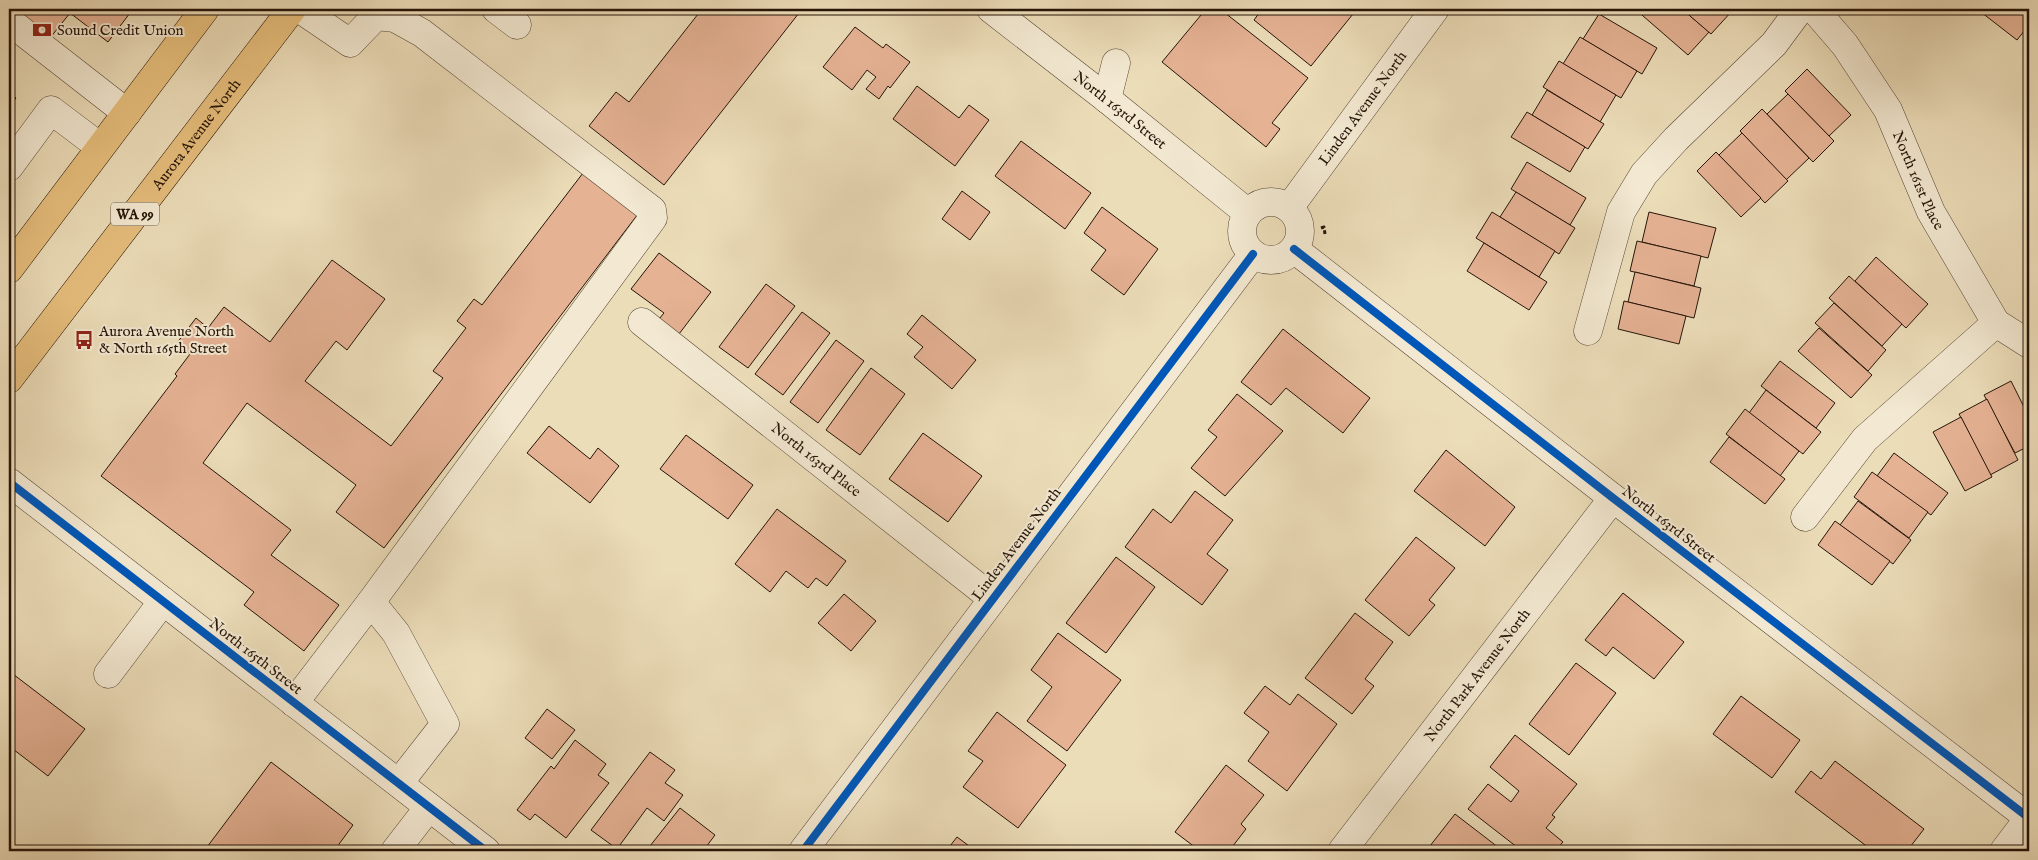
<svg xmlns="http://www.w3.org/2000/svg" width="2038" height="860" font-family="'IM FELL English',serif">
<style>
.building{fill:#e5b294;stroke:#251408}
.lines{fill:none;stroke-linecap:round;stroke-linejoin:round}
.minor-casing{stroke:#574634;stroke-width:29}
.highway-casing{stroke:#251408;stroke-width:29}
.path{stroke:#251408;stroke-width:3;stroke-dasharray:4 2.5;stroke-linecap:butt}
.minor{stroke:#f3e9d2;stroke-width:28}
.highway{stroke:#e6be7c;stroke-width:28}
.cycleway-casing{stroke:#f3e9d2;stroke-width:11}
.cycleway{stroke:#0057b8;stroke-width:8}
.labels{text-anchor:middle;stroke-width:4;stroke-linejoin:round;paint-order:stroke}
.shield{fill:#f3e9d2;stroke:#635445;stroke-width:1}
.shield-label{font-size:14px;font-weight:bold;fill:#251408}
.poi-label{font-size:15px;fill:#251408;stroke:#f3e9d2;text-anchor:start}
.street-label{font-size:15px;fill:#251408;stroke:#f3e9d2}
</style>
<rect width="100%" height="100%" fill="#ecddb9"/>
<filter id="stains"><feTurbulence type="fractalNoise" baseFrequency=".004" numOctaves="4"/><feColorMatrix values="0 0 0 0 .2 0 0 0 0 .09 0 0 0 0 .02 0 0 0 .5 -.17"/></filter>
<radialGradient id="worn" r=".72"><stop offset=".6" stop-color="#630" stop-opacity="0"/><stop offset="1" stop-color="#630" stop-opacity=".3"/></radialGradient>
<g class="building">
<polygon points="20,9 133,9 108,42 70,13 46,43 13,18"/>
<polygon points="702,9 794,9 799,13 664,185 589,126 616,92 629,102"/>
<polygon points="1206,9 1220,9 1308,78 1272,123 1280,129 1266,147 1162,62"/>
<polygon points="1262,9 1357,9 1311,66 1254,20"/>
<polygon points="1635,9 1682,9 1709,32 1688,55"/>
<polygon points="1682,9 1729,9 1732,11 1711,34"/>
<polygon points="1977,9 2029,9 2029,25 2017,40"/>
<polygon points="1599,14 1657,48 1642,74 1583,39"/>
<polygon points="855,27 883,48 886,44 910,62 890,88 888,86 879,99 866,89 876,77 867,70 852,90 823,67"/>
<polygon points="1580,37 1637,71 1621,98 1563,64"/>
<polygon points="1559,61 1616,95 1600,122 1543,87"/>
<polygon points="1807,69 1851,115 1829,136 1785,91"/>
<polygon points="917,86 959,118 969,105 989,120 955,166 893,119"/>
<polygon points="1547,90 1604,124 1588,149 1532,115"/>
<polygon points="9,92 16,98 9,107"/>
<polygon points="1788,94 1834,141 1813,162 1767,114"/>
<polygon points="1762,109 1809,158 1786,180 1740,131"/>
<polygon points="1527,112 1585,147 1570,172 1511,137"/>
<polygon points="1742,133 1788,181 1765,203 1719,155"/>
<polygon points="1021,141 1091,193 1065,229 995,176"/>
<polygon points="1716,152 1761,198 1741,217 1697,171"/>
<polygon points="1527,162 1586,198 1570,225 1511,189"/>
<polygon points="583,173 638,214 384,548 336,512 356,485 247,403 203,463 291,530 271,555 339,605 304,651 244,605 254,592 101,476 177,376 175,374 190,354 177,343 196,318 208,328 224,307 270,342 332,260 385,299 347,350 336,341 305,381 391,446 443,378 433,371 466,328 457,321 474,299 482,305"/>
<polygon points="962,191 990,212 970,240 942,219"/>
<polygon points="1516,192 1575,228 1559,254 1500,217"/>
<polygon points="1102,207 1158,249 1124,295 1091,270 1106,250 1084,233"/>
<polygon points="1492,212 1555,251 1539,277 1476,238"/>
<polygon points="1649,212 1716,228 1708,258 1642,242"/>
<polygon points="1637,241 1701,256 1694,286 1630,271"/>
<polygon points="1484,243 1547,282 1529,310 1467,271"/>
<polygon points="659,253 711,292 679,334 659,319 664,313 631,289"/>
<polygon points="1876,257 1928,304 1906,328 1855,281"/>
<polygon points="1635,272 1701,288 1694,318 1628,302"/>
<polygon points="1849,276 1902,324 1882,346 1829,298"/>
<polygon points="766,284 795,306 748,368 719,347"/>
<polygon points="1624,301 1686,316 1679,344 1618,329"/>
<polygon points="1834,303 1886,350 1868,371 1815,323"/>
<polygon points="802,312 830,333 783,395 755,374"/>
<polygon points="922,315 976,360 952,389 914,357 923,347 907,334"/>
<polygon points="1819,328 1872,375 1851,398 1798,351"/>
<polygon points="1283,329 1370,398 1343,433 1286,388 1271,405 1241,382"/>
<polygon points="836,340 864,361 818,423 790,402"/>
<polygon points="1780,361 1835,403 1816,428 1761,386"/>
<polygon points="871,368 905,394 860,455 826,430"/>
<polygon points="2011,381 2029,417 2029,446 2015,453 1984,395"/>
<polygon points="1766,390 1821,432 1803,454 1749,413"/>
<polygon points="1237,394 1283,431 1225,496 1191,468 1217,437 1208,430"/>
<polygon points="1987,399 2018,460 1990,475 1959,414"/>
<polygon points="1745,409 1799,451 1780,476 1726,434"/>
<polygon points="1961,417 1992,477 1965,491 1933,432"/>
<polygon points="549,426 590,459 598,448 619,466 590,503 527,453"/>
<polygon points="923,433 982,476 948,522 889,479"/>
<polygon points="686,435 753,485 728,519 660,469"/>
<polygon points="1729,437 1785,479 1765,504 1710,462"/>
<polygon points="1446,450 1515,507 1485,546 1414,491"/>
<polygon points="1894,453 1948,493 1931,515 1877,476"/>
<polygon points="1872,472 1928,512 1909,538 1854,497"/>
<polygon points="1195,491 1233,520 1207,554 1228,570 1202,605 1125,547 1153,509 1171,523"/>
<polygon points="1858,501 1911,540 1893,564 1840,525"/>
<polygon points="777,509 846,561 827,586 816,578 808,588 786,571 770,592 735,564"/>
<polygon points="1835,521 1890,561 1872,585 1818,545"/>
<polygon points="1416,537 1455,568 1429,600 1435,605 1409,636 1365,600"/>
<polygon points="1116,557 1155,587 1106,653 1066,623"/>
<polygon points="1623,593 1684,642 1654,679 1613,647 1606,656 1585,640"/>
<polygon points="844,594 876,621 851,651 818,623"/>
<polygon points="1355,613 1393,642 1365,679 1374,686 1352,714 1305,678"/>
<polygon points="1058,633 1121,680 1067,751 1027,721 1052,687 1031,670"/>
<polygon points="1576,663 1616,693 1569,755 1529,724"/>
<polygon points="9,671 85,729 48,776 9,746"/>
<polygon points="1265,686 1290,705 1298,694 1337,724 1287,791 1248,761 1269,732 1244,713"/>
<polygon points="1741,696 1800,740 1772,778 1713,734"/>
<polygon points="547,709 575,730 552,759 525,738"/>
<polygon points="997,712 1066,765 1018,828 963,787 983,761 968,751"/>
<polygon points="1515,735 1577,784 1552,815 1555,817 1546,828 1563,842 1555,851 1522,851 1468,809 1488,784 1511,802 1519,791 1490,767"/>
<polygon points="575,740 606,764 598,775 609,783 566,838 535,814 530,820 517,810 551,766 554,769"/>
<polygon points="650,752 675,770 665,783 683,795 664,821 647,808 617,849 591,830"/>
<polygon points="1835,761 1924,829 1907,851 1873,851 1795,792 1811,771 1821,779"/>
<polygon points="271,762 353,825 334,851 204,851"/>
<polygon points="1226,765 1264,795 1241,824 1246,829 1229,851 1200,851 1175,832"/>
<polygon points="680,808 715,835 703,851 646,851"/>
<polygon points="1455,814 1503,851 1426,851"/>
<polygon points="957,837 976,851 946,851"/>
</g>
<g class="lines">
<g class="minor-casing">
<g id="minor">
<polyline points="300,9 350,43 376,16 395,18 422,33 652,210 653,218 371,602"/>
<polyline points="496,9 517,25"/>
<path id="s1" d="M991 9 1107 99 1248 213"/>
<path id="s2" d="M1814 9 1845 45 1888 110 1931 212 1996 323 2029 344"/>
<polyline points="9,21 127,113"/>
<polyline points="1107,99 1116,63"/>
<polyline points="9,167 51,110 100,147"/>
<circle cx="1271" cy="231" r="29"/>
<path id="s3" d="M1289 208 1435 9"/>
<polyline points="1294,249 1613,498 2029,818"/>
<path id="s4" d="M642 322 992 598"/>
<polyline points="1588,331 1621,212 1644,174 1676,139 1774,44 1800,9"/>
<polyline points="9,482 486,851"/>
<polyline points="1805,517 1865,439 1996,323"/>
<polyline points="108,674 163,601"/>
<polyline points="294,703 371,602 396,633 445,724 399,783"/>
<polyline points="395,851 429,807"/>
<polyline points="803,851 1253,254"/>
<path id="s5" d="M1342 851 1613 498"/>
<polyline points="2004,851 2029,818"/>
</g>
</g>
<g class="highway-casing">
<g id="highway">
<polyline points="9,269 205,9"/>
<path id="s6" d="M9 379 292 9"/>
</g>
</g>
<polyline class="path" points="1321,228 1324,227 1325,234"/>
<use href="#minor" class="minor"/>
<use href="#highway" class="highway"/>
<g class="cycleway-casing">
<g id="cycleway">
<polyline points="1294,249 1613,498 2029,818"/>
<polyline points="9,482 486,851"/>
<polyline points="803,851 1253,254"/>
</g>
</g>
<use href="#cycleway" class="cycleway"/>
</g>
<defs>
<g id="bank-bare" transform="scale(1.5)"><path d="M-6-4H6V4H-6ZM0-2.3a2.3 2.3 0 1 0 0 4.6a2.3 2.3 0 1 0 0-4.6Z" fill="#8f2418" stroke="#f3e9d2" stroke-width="2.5" paint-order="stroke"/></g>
<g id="bus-bare" transform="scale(1.5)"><path d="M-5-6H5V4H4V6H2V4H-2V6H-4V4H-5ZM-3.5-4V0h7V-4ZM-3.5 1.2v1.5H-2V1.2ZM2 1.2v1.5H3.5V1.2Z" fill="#8f2418" stroke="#f3e9d2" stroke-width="2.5" paint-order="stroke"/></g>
</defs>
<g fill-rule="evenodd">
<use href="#bank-bare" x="42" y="30"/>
<use href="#bus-bare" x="84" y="340"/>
</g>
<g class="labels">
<rect class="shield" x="111" y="202.5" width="48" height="23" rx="4"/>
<g class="shield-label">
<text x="135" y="219">WA 99</text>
</g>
<g class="poi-label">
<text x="57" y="35">Sound Credit Union</text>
<text x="99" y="336">Aurora Avenue North<tspan x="99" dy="17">&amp; North 165th Street</tspan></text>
</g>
<g class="street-label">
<text dy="5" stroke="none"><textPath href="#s3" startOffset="124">Linden Avenue North</textPath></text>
<text dy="5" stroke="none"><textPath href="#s1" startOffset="164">North 163rd Street</textPath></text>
<text dy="5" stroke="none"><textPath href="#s6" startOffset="308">Aurora Avenue North</textPath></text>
<text dy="5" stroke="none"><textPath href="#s2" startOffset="202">North 161st Place</textPath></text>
<text dy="5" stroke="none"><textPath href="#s4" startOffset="222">North 163rd Place</textPath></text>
<text transform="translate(1669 524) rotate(38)" y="5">North 163rd Street</text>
<text transform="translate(1016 544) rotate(-53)" y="5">Linden Avenue North</text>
<text transform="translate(256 656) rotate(38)" y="5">North 165th Street</text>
<text dy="5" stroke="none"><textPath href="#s5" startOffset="222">North Park Avenue North</textPath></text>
</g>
</g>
<rect width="2038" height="860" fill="none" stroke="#ecddb9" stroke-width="30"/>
<rect x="10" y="10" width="2018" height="840" fill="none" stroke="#251408" stroke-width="2.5"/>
<rect x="15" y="15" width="2008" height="830" fill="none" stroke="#251408"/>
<rect width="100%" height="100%" filter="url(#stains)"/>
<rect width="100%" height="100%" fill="url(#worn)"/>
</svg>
